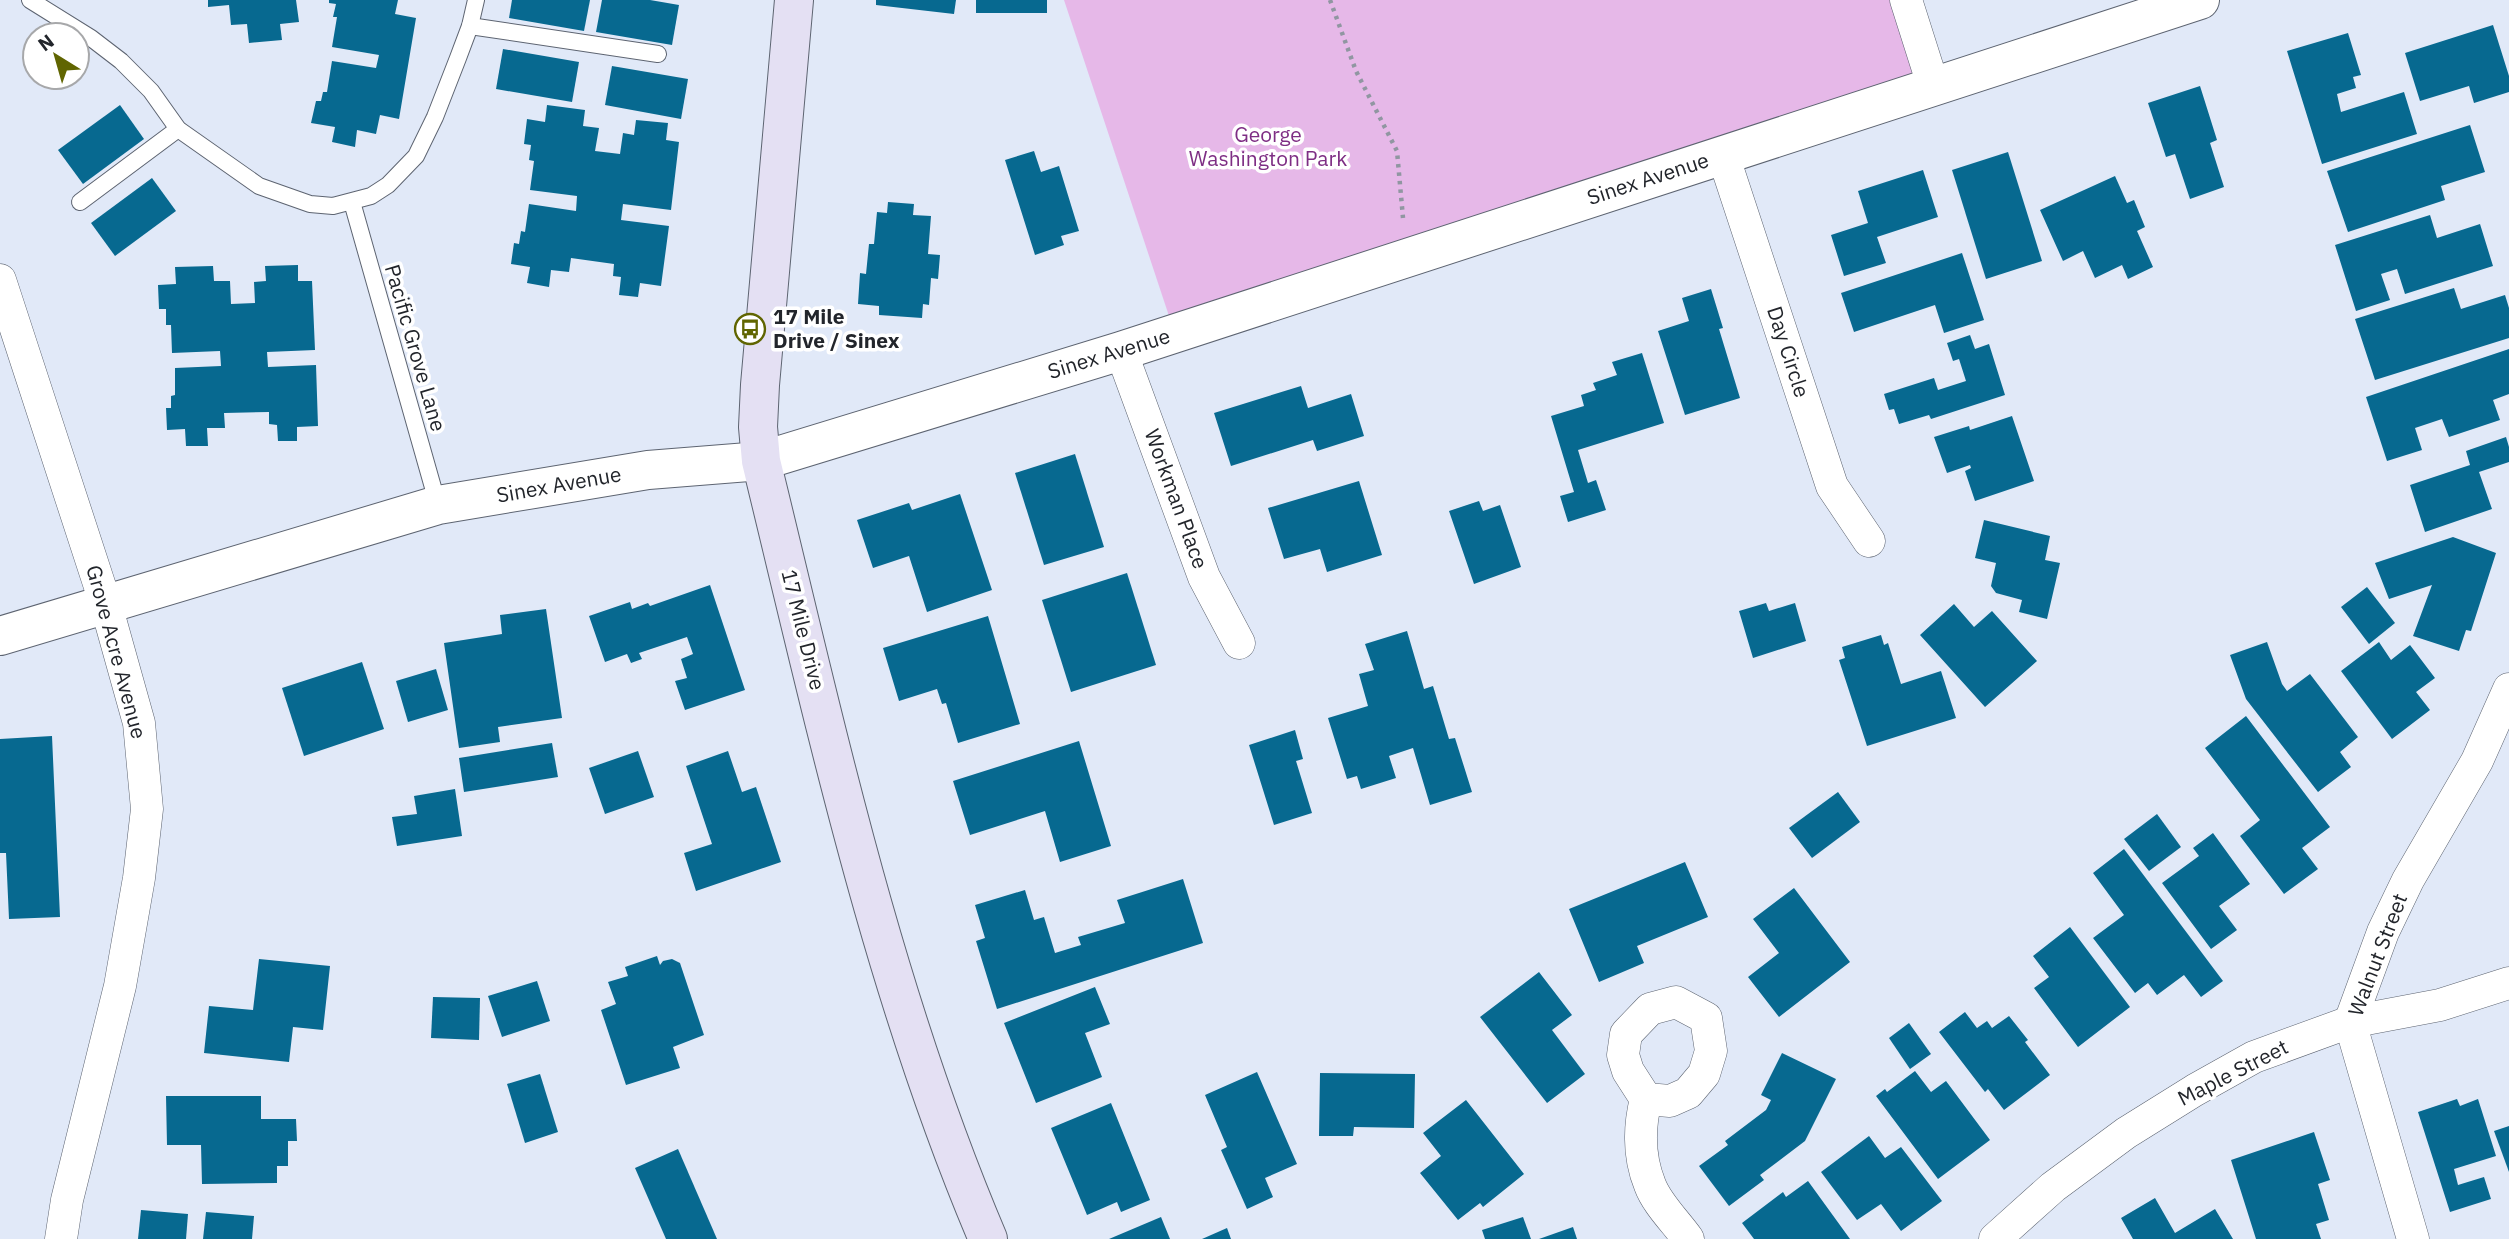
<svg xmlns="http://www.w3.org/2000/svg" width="2509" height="1239" font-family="'IBM Plex Sans',sans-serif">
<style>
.green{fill:#e6b8e8}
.building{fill:#076990}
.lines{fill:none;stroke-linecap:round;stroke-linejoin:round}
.service-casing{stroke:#5d6471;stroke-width:18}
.minor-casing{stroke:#5d6471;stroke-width:33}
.tertiary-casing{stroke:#5d6471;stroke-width:40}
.secondary-casing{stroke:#5d6471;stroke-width:40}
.path{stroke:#9096a1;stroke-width:4.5;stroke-dasharray:3.5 5;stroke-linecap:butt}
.service{stroke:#fff;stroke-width:16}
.minor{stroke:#fff;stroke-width:32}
.tertiary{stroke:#fff;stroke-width:38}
.secondary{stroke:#e4e0f3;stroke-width:38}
.labels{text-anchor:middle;stroke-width:7;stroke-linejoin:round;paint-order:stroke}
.park-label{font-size:21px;fill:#7e2e84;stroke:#fff}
.street-label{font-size:21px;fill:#22252b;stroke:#fff}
.poi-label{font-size:21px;font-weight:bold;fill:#22252b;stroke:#fff;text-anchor:start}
</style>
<rect width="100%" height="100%" fill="#e1e9f8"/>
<polygon class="green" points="1064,0 1906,0 1933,85 1175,334"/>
<g class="building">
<polygon points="208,0 296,0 299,22 280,24 282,40 249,43 247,24 231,25 229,5 208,7"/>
<polygon points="329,0 398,0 395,14 416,18 399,119 380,115 376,134 357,130 355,147 332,142 335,127 311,123 316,101 321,101 323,92 327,92 332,61 376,68 379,55 332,47 337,17 333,17 336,4 329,3"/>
<polygon points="512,0 590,0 584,31 509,18"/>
<polygon points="602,0 650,0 679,5 672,45 596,32"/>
<polygon points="876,0 956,0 954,14 876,5"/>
<rect x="976" y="0" width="71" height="13"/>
<polygon points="2493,25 2509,76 2509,92 2474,103 2469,86 2420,101 2405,53"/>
<polygon points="2348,33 2361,75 2353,77 2356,88 2337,94 2341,112 2404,92 2417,134 2322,164 2287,51"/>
<polygon points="503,49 579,62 572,102 496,89"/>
<polygon points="612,66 688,79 681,119 605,105"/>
<polygon points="2200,86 2217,140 2210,143 2224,187 2190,199 2175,154 2166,157 2148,103"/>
<polygon points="120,105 144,139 83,184 58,150"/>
<polygon points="547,105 585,110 583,126 599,128 595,151 620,154 623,133 634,135 636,120 668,123 666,140 679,142 671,210 623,204 621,220 669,226 661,286 640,283 638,297 619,295 621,277 613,276 614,264 571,258 569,272 551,270 549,287 527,283 530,267 511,264 514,243 519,244 521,231 525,232 529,204 576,211 577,196 530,190 534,161 529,160 531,145 524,144 527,119 545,122"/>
<polygon points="2470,125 2485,172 2441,186 2445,200 2348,232 2327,171"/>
<polygon points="1034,151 1041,172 1059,166 1079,231 1061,236 1064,245 1035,255 1005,160"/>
<polygon points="2008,152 2042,261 1986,279 1952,170"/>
<polygon points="1923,170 1938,217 1877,237 1886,263 1844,276 1831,235 1868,223 1858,191"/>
<polygon points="2115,176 2127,203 2134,200 2145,227 2137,231 2153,267 2128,279 2122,265 2095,278 2083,251 2063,261 2040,210"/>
<polygon points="152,178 176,211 115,256 91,223"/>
<polygon points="888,202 914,204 913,215 931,216 928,254 940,255 938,279 931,278 929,305 923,304 922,318 879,315 879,306 858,304 860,273 866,274 869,244 874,244 877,212 887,213"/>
<polygon points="2430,215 2437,238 2480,224 2493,266 2405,294 2397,269 2381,274 2390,300 2356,311 2335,245"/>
<polygon points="1962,253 1984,320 1944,333 1935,305 1854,332 1841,293"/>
<polygon points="298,265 298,281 312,281 315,350 267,352 268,367 316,365 318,426 297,427 297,441 278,441 277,425 269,424 269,412 224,413 225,428 207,428 208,446 186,446 185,429 167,430 166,408 171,408 171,396 175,395 175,368 221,366 220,351 172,353 171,325 166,325 166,309 159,309 158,285 176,284 175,267 213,266 214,281 230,281 231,304 255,303 254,282 266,281 265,266"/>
<polygon points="2454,288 2461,309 2505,295 2509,308 2509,338 2375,380 2355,319"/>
<polygon points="1711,289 1723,328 1719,329 1740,398 1685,415 1658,331 1689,321 1682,298"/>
<polygon points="1970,335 1975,349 1989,344 2005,395 1931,419 1929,415 1899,424 1894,409 1889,410 1884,394 1934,378 1938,390 1966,381 1959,359 1953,361 1947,343"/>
<polygon points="2509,349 2509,394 2493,400 2500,420 2449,437 2442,419 2415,428 2422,450 2387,461 2366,397"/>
<polygon points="1642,353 1664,423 1578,450 1588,483 1596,480 1606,510 1568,522 1560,496 1574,492 1551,416 1584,406 1581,395 1596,390 1593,383 1617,375 1612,362"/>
<polygon points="1301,386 1308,408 1351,394 1364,436 1317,451 1313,440 1231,466 1214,413"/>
<polygon points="2012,416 2034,481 1975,501 1965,471 1971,468 1970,465 1947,473 1934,437 1969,426 1970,430"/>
<polygon points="2506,437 2509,447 2509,462 2479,472 2492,509 2425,532 2410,485 2470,465 2466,451"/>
<polygon points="1075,454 1104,547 1044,565 1015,473"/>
<polygon points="1359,481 1382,555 1327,572 1320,549 1284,559 1268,508"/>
<polygon points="960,494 992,590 927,612 909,556 873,568 857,520 909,503 912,510"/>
<polygon points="1479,501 1483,511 1500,505 1521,567 1474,584 1449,511"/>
<polygon points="1984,520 2050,536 2045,560 2060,563 2047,619 2019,612 2022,600 1996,593 1991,586 1996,563 1975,558"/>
<polygon points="2453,537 2496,553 2471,631 2466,630 2459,651 2413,636 2432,585 2389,599 2375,563"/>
<polygon points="1127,573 1156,665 1071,692 1042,600"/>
<polygon points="710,585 745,690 685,710 675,681 687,678 681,659 693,654 687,637 639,653 642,659 631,663 627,654 605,662 589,616 630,602 632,609 648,603 650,606"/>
<polygon points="2367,587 2395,623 2369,644 2341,607"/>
<polygon points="1766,603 1769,611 1795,603 1806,641 1753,658 1739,611"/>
<polygon points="1954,604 1974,627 1992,611 2037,661 1985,707 1920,635"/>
<polygon points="546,609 562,718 498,727 500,742 459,748 444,643 502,634 500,615"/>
<polygon points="988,616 1020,724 958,743 946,703 942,704 937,689 899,701 883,648"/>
<polygon points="1407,631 1424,689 1433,686 1449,739 1455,738 1472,792 1430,805 1413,748 1389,756 1396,778 1361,789 1357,776 1347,779 1328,718 1368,706 1359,674 1374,670 1365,644"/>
<polygon points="1881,635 1884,645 1888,643 1901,684 1941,671 1956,718 1867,746 1839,660 1845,658 1842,647"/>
<polygon points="2267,642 2282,684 2287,691 2310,674 2358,737 2340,752 2351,767 2318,792 2246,699 2230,655"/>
<polygon points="2379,642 2391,660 2410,645 2435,678 2416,692 2430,710 2392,739 2341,671"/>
<polygon points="362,662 384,729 304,756 282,688"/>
<polygon points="436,669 448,710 408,722 396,681"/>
<polygon points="2246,716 2330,827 2302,848 2318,869 2284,894 2240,836 2260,820 2205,748"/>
<polygon points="1295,730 1303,759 1296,761 1312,813 1274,825 1249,745"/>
<polygon points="52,736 60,917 9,919 6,853 0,853 0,739"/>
<polygon points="1079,741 1111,846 1060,862 1045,811 970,835 953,781"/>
<polygon points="552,743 558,777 464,792 459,758"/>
<polygon points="638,751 654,797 605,814 589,768"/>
<polygon points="728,751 742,792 756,787 781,862 696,891 684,853 712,844 686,766"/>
<polygon points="455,789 462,836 397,846 392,817 417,814 414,796"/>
<polygon points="1838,792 1860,822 1812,858 1789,828"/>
<polygon points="2157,814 2181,847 2149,871 2124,839"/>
<polygon points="2213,833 2250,884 2219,906 2237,930 2211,949 2162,883 2199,856 2193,848"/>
<polygon points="2124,849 2223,981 2201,997 2184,975 2157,995 2148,983 2135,993 2093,938 2124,915 2093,873"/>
<polygon points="1685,862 1708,917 1637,946 1644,963 1599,982 1569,909"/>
<polygon points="1183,879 1203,943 997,1009 976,941 985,938 975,905 1025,890 1034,920 1044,917 1055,953 1081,945 1078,937 1125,923 1117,900"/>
<polygon points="1794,888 1850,962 1779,1017 1748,977 1779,953 1753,919"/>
<polygon points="2070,927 2130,1007 2078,1047 2034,988 2049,977 2033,956"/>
<polygon points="657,956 660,965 663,961 672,959 680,963 704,1035 673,1047 680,1068 626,1085 601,1010 616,1004 608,982 628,976 625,967"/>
<polygon points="259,959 330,966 323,1030 293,1027 289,1062 204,1053 209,1006 253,1010"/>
<polygon points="1539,972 1572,1015 1552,1030 1585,1074 1547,1103 1480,1017"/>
<polygon points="537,981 550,1021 502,1037 488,996"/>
<polygon points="1095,987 1110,1024 1085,1033 1102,1077 1036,1103 1004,1023"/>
<polygon points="433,997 480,998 479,1040 431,1038"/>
<polygon points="1965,1012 1977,1028 1987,1021 1992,1028 2009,1016 2028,1040 2025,1042 2050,1075 2004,1110 1988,1089 1985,1092 1939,1032"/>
<polygon points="1909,1023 1931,1054 1910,1069 1889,1038"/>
<polygon points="1782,1053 1836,1079 1805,1141 1760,1175 1764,1180 1729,1206 1699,1166 1728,1145 1725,1141 1766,1110 1771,1100 1761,1095"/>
<polygon points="1915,1071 1931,1092 1946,1081 1990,1140 1938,1179 1876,1096 1885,1089 1887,1092"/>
<polygon points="1257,1072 1297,1164 1265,1178 1273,1197 1247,1209 1221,1150 1227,1147 1205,1095"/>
<polygon points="1320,1073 1415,1074 1414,1128 1354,1127 1353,1136 1319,1136"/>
<polygon points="540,1074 558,1132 525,1143 507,1084"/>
<polygon points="166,1096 261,1096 261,1119 296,1119 297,1141 288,1141 288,1166 277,1166 277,1183 202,1184 201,1145 167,1145"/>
<polygon points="2457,1099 2460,1106 2478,1099 2496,1156 2454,1169 2458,1185 2484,1177 2491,1199 2450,1212 2418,1112"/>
<polygon points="1466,1100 1524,1174 1483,1207 1480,1203 1458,1220 1420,1173 1441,1156 1423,1133"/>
<polygon points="1111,1103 1150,1200 1121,1212 1117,1202 1087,1215 1051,1128"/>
<polygon points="2509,1126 2509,1172 2494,1131"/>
<polygon points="2314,1132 2330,1180 2318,1184 2329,1220 2316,1224 2321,1239 2256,1239 2231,1160"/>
<polygon points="1869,1136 1885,1158 1901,1147 1942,1201 1901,1231 1881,1204 1857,1220 1821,1172"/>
<polygon points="678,1149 717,1239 666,1239 635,1168"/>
<polygon points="1808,1181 1850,1239 1754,1239 1742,1223 1783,1192 1786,1197"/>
<polygon points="2155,1198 2175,1233 2215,1209 2233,1239 2133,1239 2121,1218"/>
<polygon points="141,1210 188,1214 186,1239 138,1239"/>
<polygon points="206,1212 254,1216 252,1239 203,1239"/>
<polygon points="1161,1217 1170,1239 1109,1239"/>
<polygon points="1523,1217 1531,1239 1485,1239 1482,1230"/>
<polygon points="1573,1227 1577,1239 1539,1239"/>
<polygon points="1227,1228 1231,1239 1202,1239"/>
</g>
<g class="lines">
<g class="service-casing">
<g id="service">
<polyline points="30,0 91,38 121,61 151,91 178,129 259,186 310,204 333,206 371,196 388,185 416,156 435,117 458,58 470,26 476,0"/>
<polyline points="470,26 658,54"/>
<polyline points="80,202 178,129"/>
<polyline points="352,202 438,505"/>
</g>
</g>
<g class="minor-casing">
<g id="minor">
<polyline points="1906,0 1933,85"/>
<polyline points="1723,155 1832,486 1869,541"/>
<polyline points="0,280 106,605 139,723 147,809 139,878 120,986 67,1200 61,1239"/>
<polyline points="1121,351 1204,577 1239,643"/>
<path d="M1646 1099 1670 1101 1688 1093 1704 1074 1711 1051 1706 1018 1676 1002 1650 1009 1626 1034 1623 1055 1628 1071 1646 1099C1639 1127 1639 1158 1650 1185 1657 1204 1676 1222 1688 1239"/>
<polyline points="1995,1239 2053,1187 2126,1133 2195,1090 2254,1057 2350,1022 2440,1005 2509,983"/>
<polyline points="2413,1239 2350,1022 2383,932 2408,880 2477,761 2509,689"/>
</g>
</g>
<g class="tertiary-casing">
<polyline id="tertiary" points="0,636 438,505 648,470 761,461 1121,351 2200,0"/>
</g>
<g class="secondary-casing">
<path id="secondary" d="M794 0 760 385 758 427 761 461C825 723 882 990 988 1239"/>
</g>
<polyline class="path" points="1330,0 1356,71 1397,151 1403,218"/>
<use href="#service" class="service"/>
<use href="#minor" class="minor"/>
<use href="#tertiary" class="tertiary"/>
<use href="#secondary" class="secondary"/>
</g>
<defs>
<g id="bus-ring" transform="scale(1.575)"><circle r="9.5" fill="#fff" stroke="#606501" stroke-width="1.5"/><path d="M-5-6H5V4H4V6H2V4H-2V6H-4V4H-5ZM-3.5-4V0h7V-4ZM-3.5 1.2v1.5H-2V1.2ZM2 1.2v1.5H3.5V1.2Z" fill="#606501"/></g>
</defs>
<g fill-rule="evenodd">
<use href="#bus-ring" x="750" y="329"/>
</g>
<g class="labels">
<g class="park-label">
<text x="1268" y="142">George<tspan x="1268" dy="24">Washington Park</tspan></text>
</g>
<g class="street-label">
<text transform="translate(1648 179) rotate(-18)" y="7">Sinex Avenue</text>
<text transform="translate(415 348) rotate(74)" y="7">Pacific Grove Lane</text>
<text transform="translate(1788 352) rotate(72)" y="7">Day Circle</text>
<text transform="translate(1109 354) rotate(-17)" y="7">Sinex Avenue</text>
<text transform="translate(559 485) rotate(-10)" y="7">Sinex Avenue</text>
<text transform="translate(1176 499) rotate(70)" y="7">Workman Place</text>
<text transform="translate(803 630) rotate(76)" y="7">17 Mile Drive</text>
<text transform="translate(116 652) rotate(75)" y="7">Grove Acre Avenue</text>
<text transform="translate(2378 955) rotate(-69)" y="7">Walnut Street</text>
<text transform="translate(2233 1073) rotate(-27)" y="7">Maple Street</text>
</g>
<g class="poi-label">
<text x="773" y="324">17 Mile<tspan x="773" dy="24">Drive / Sinex</tspan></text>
</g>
</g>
<g transform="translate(56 56) rotate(323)"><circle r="33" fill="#ffffff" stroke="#a7a8aa" stroke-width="2"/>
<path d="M0-5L12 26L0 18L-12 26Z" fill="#606501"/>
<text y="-10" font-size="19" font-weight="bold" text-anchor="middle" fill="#22252b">N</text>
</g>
</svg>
